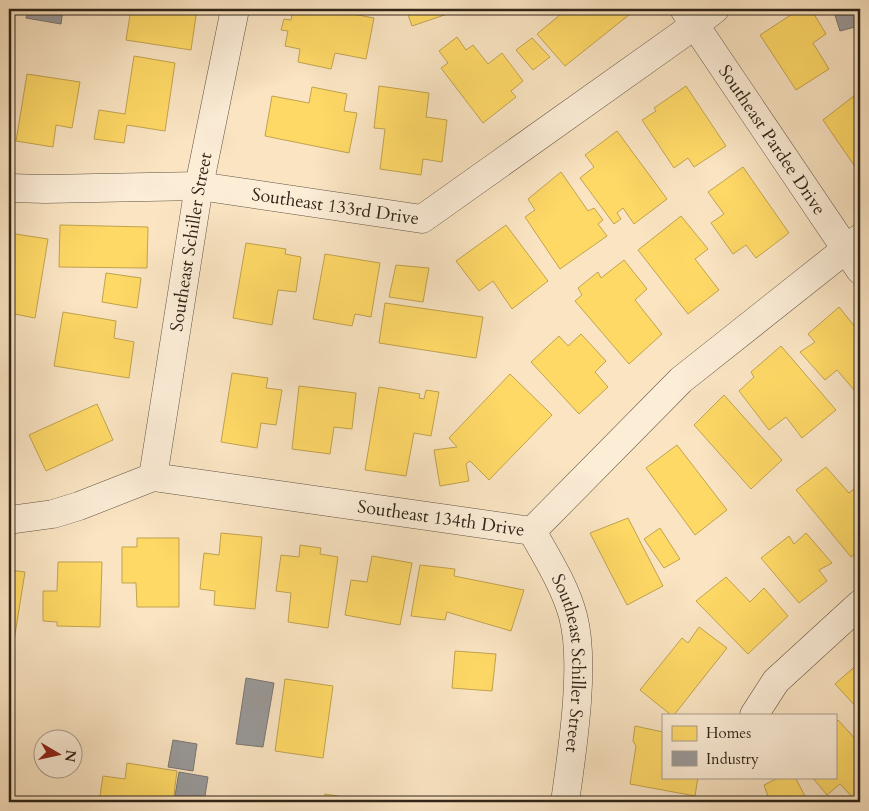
<svg xmlns="http://www.w3.org/2000/svg" width="869" height="811" font-family="Cardo,serif">
<style>
.homes{fill:#ffd966;stroke:#c1a34f}
.industry{fill:#999;stroke:#7a7672}
.lines{fill:none;stroke-linecap:round;stroke-linejoin:round}
.minor-casing{stroke:#625442;stroke-width:29}
.minor{stroke:#fcedd7;stroke-width:28}
.labels{text-anchor:middle;stroke-width:5;stroke-linejoin:round;paint-order:stroke}
.street-label{font-size:18px;fill:#302418;stroke:#fcedd7}
</style>
<rect width="100%" height="100%" fill="#fae4c2"/>
<filter id="stains"><feTurbulence type="fractalNoise" baseFrequency=".004" numOctaves="4"/><feColorMatrix values="0 0 0 0 .2 0 0 0 0 .09 0 0 0 0 .02 0 0 0 .5 -.17"/></filter>
<radialGradient id="worn" r=".72"><stop offset=".6" stop-color="#630" stop-opacity="0"/><stop offset="1" stop-color="#630" stop-opacity=".3"/></radialGradient>
<g class="homes">
<polygon points="131,9 197,9 191,50 126,40"/>
<polygon points="293,9 326,9 374,18 366,59 335,53 331,69 298,62 300,49 285,46 288,31 281,30 284,19 291,20"/>
<polygon points="406,9 462,9 412,26"/>
<polygon points="567,9 625,9 630,14 565,66 537,34"/>
<polygon points="800,9 811,9 826,34 813,43 829,69 796,90 760,35"/>
<polygon points="457,37 466,50 473,45 488,64 502,53 523,81 511,91 516,97 483,123 441,68 448,63 439,51"/>
<polygon points="532,38 550,57 533,70 516,50"/>
<polygon points="134,56 175,63 165,131 127,125 124,143 94,139 99,110 125,114"/>
<polygon points="27,74 80,82 72,128 56,125 53,147 16,141"/>
<polygon points="379,86 429,93 426,117 447,120 442,162 423,159 421,175 380,169 385,129 374,128"/>
<polygon points="686,86 726,146 694,167 688,158 674,168 642,120 656,111 654,108"/>
<polygon points="312,87 347,94 344,111 357,113 349,153 265,136 272,96 309,103"/>
<polygon points="855,95 860,102 860,174 823,120"/>
<polygon points="617,131 667,199 634,224 623,208 617,213 621,219 614,224 580,178 594,167 585,155"/>
<polygon points="743,167 789,233 756,258 746,245 733,254 711,223 724,214 708,192"/>
<polygon points="561,172 588,211 594,208 603,220 598,224 607,236 560,269 525,217 535,210 528,199"/>
<polygon points="681,216 708,249 695,259 719,290 688,314 638,250"/>
<polygon points="60,225 148,227 147,268 59,267"/>
<polygon points="506,225 548,281 512,309 493,281 479,291 456,261"/>
<polygon points="9,233 48,239 35,318 9,313"/>
<polygon points="246,243 286,249 285,254 301,257 296,292 278,290 272,325 233,318"/>
<polygon points="325,254 380,263 371,317 355,314 352,326 313,319"/>
<polygon points="624,260 647,289 635,300 662,334 629,364 575,301 582,295 578,288 598,272 601,278"/>
<polygon points="396,265 429,268 423,302 389,297"/>
<polygon points="106,273 141,278 137,308 102,302"/>
<polygon points="385,303 483,317 476,358 379,343"/>
<polygon points="839,307 860,333 860,397 837,370 825,380 800,352 815,342 808,334"/>
<polygon points="63,312 116,321 114,338 134,342 129,378 54,366"/>
<polygon points="581,334 606,361 595,372 608,387 579,414 531,362 559,336 568,346"/>
<polygon points="781,346 836,410 802,438 786,417 769,430 739,391 754,377 751,372"/>
<polygon points="232,373 268,378 266,388 282,390 276,425 261,423 257,448 221,442"/>
<polygon points="510,374 552,415 489,480 470,461 466,464 469,481 440,486 434,450 457,447 449,438"/>
<polygon points="299,386 356,393 352,429 334,427 330,454 292,449"/>
<polygon points="379,387 420,394 419,398 424,399 426,390 439,392 431,436 414,433 406,476 365,470"/>
<polygon points="724,395 782,460 751,489 694,425"/>
<polygon points="97,404 113,440 46,471 29,435"/>
<polygon points="677,445 727,510 695,535 646,468"/>
<polygon points="826,467 849,493 860,484 860,550 851,557 796,490"/>
<polygon points="628,518 663,586 627,605 590,533"/>
<polygon points="660,528 680,559 664,568 644,539"/>
<polygon points="221,533 262,537 255,609 214,605 215,591 200,589 204,553 219,555"/>
<polygon points="806,533 832,563 819,570 827,581 799,603 761,558 789,536 794,544"/>
<polygon points="137,538 179,538 179,607 137,607 136,583 122,583 122,547 137,547"/>
<polygon points="300,545 321,548 320,554 338,557 328,628 288,622 291,593 276,591 281,555 299,557"/>
<polygon points="372,556 412,563 400,625 345,615 351,580 367,582"/>
<polygon points="58,562 102,562 100,627 57,626 57,622 43,621 43,591 57,591"/>
<polygon points="420,565 455,569 454,576 524,590 511,631 447,612 445,620 411,616"/>
<polygon points="9,570 25,572 12,653 9,653"/>
<polygon points="726,577 750,602 764,588 788,616 748,654 696,601"/>
<polygon points="699,627 727,648 674,715 671,715 640,690 682,638 688,643"/>
<polygon points="455,651 496,654 492,691 452,688"/>
<polygon points="860,662 860,711 835,684"/>
<polygon points="285,679 333,686 323,758 275,751"/>
<polygon points="838,720 860,744 860,797 856,801 840,784 827,795 812,777 835,777 835,723"/>
<polygon points="635,726 663,732 663,777 698,777 695,796 630,784 636,746 633,741"/>
<polygon points="127,763 177,771 173,802 99,802 103,776 125,779"/>
<polygon points="780,777 795,777 808,802 770,802 764,785"/>
<polygon points="325,794 373,802 324,802"/>
<polygon points="277,799 293,802 276,802"/>
<polygon points="431,799 452,802 430,802"/>
</g>
<g class="industry">
<polygon points="28,9 63,9 61,24 26,18"/>
<polygon points="833,9 853,9 859,26 840,31"/>
<polygon points="246,678 274,683 263,747 236,744"/>
<polygon points="173,740 197,744 193,771 168,767"/>
<polygon points="179,772 208,777 204,802 174,802"/>
</g>
<g class="lines">
<g class="minor-casing">
<g id="minor">
<path id="s1" d="M684 9 860 270"/>
<path id="s2" d="M9 188 45 189 199 186 422 219 695 25 715 9"/>
<path id="s3" d="M153 477 199 186 235 9"/>
<path id="s4" d="M9 520 53 514 79 506 153 477 532 531"/>
<polyline points="532,531 681,380 860,238"/>
<path id="s5" d="M532 531C547 558 565 586 573 616 586 664 572 752 565 802"/>
<polyline points="754,715 776,681 860,604"/>
</g>
</g>
<use href="#minor" class="minor"/>
</g>
<g class="labels">
<g class="street-label">
<text dy="6" stroke="none"><textPath href="#s1" startOffset="158">Southeast Pardee Drive</textPath></text>
<text dy="6" stroke="none"><textPath href="#s2" startOffset="328">Southeast 133rd Drive</textPath></text>
<text dy="6" stroke="none"><textPath href="#s3" startOffset="238">Southeast Schiller Street</textPath></text>
<text dy="6" stroke="none"><textPath href="#s4" startOffset="442">Southeast 134th Drive</textPath></text>
<text dy="6" stroke="none"><textPath href="#s5" startOffset="141">Southeast Schiller Street</textPath></text>
</g>
</g>
<rect width="869" height="811" fill="none" stroke="#fae4c2" stroke-width="30"/>
<rect x="10" y="10" width="849" height="791" fill="none" stroke="#302418" stroke-width="2.5"/>
<rect x="15" y="15" width="839" height="781" fill="none" stroke="#302418"/>
<rect x="662" y="714" width="175" height="65" fill="#fcedd7" stroke="#aa9d8b"/>
<rect x="672" y="726" width="25" height="15" fill="#ffd966" stroke="#aa9d8b"/>
<text x="706" y="738" font-size="15" fill="#302418">Homes</text>
<rect x="672" y="751" width="25" height="15" fill="#999999" stroke="#aa9d8b"/>
<text x="706" y="764" font-size="15" fill="#302418">Industry</text>
<g transform="translate(58 754) rotate(99)"><circle r="24" fill="#fcedd7" stroke="#aa9d8b"/>
<path d="M0-4L9 19L0 12L-9 19Z" fill="#8f2418"/>
<text y="-8" font-size="14" font-weight="bold" text-anchor="middle" fill="#302418">N</text>
</g>
<rect width="100%" height="100%" filter="url(#stains)"/>
<rect width="100%" height="100%" fill="url(#worn)"/>
</svg>
